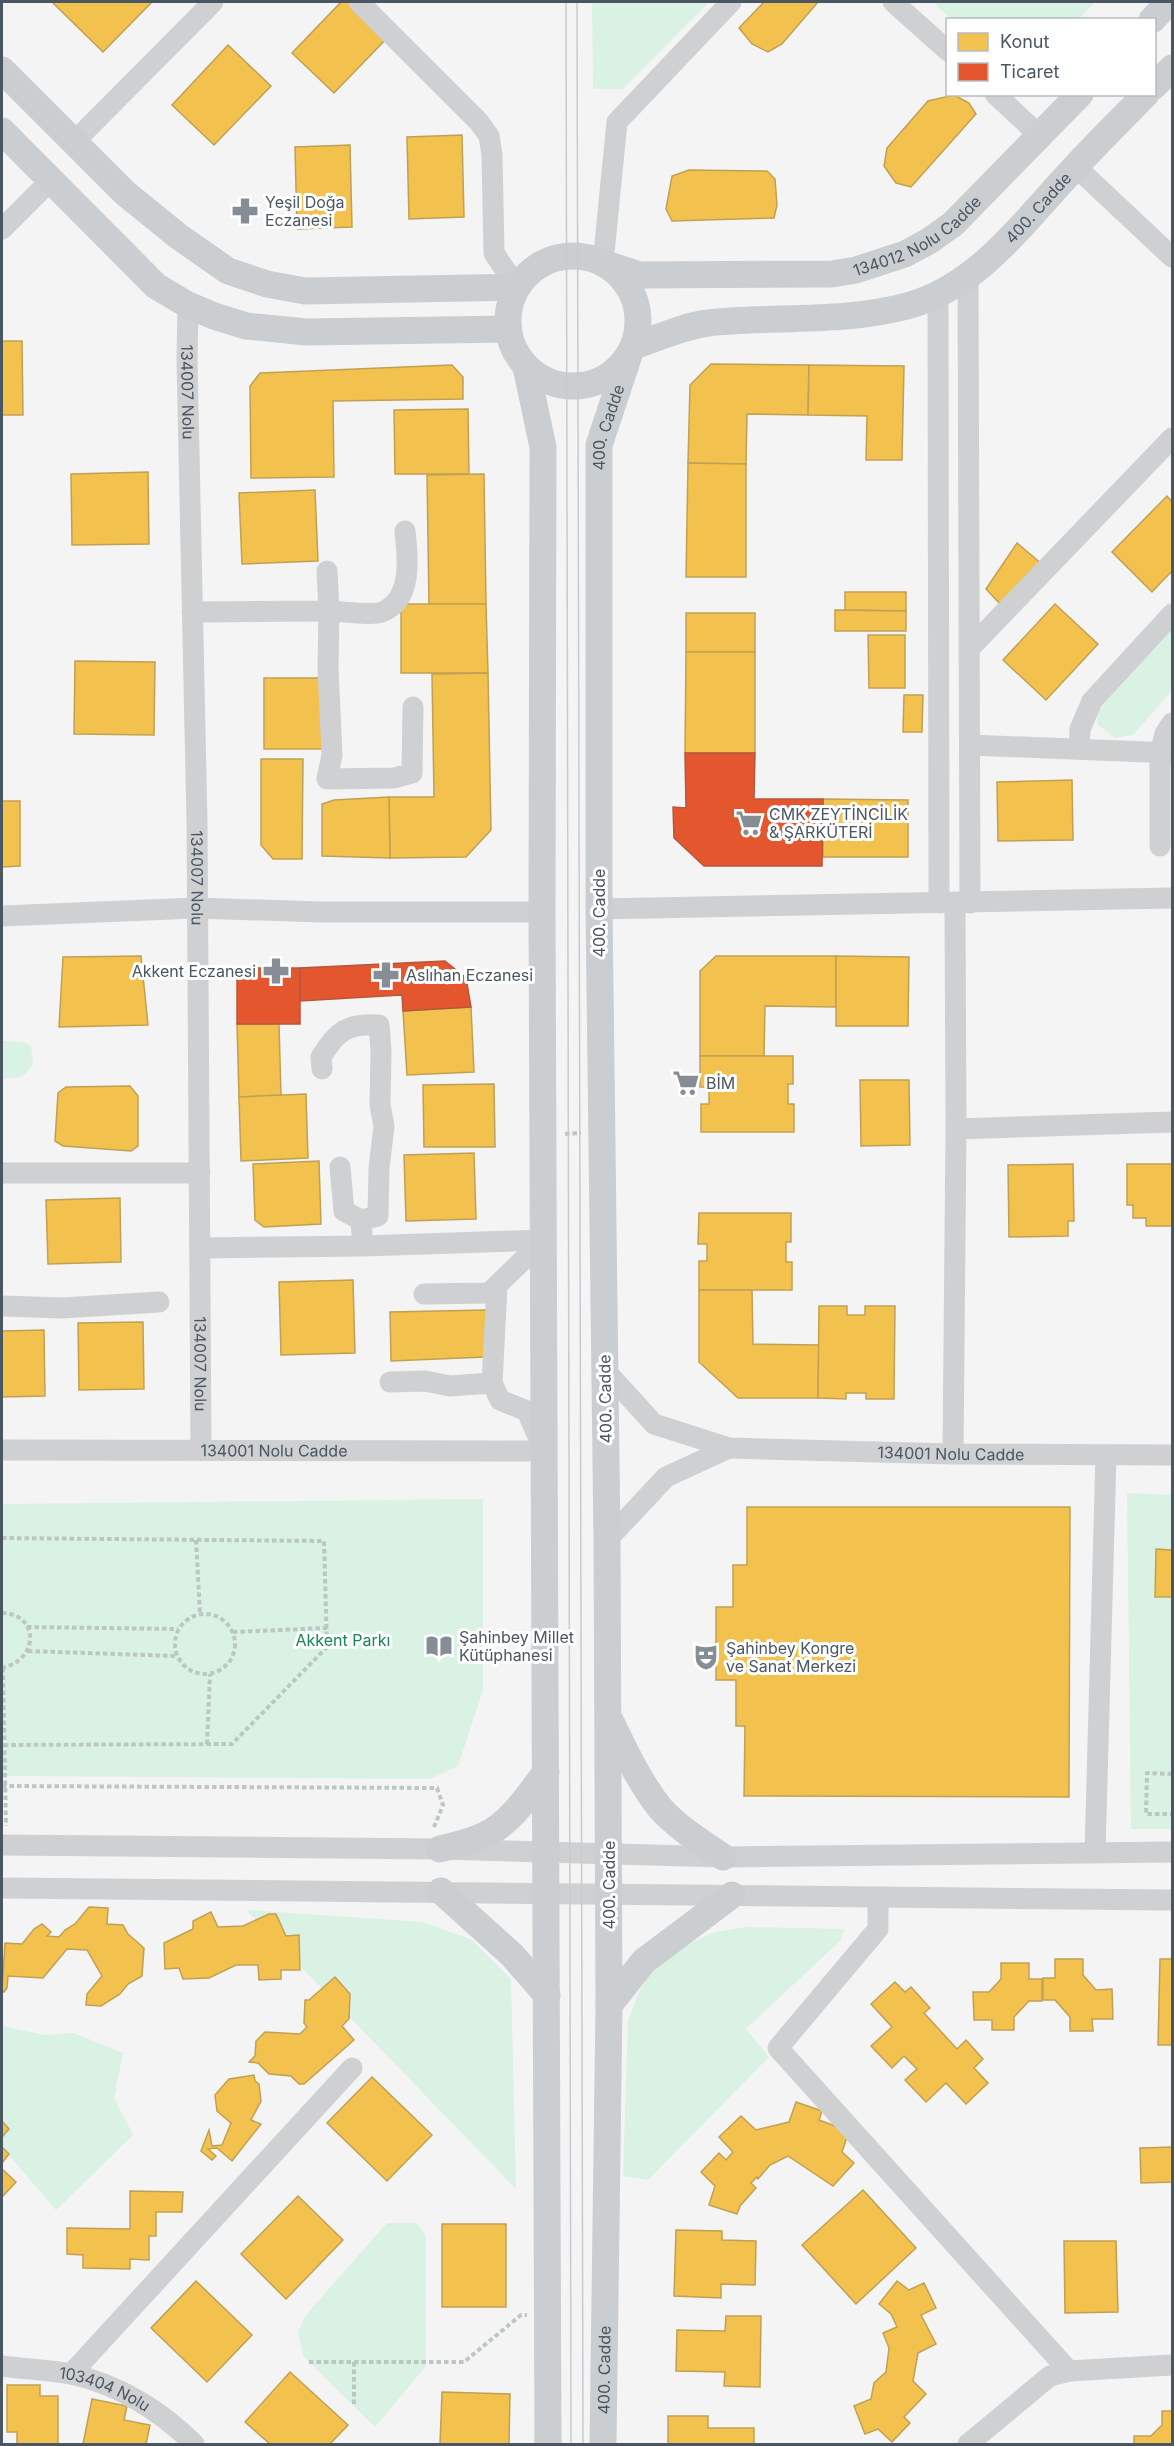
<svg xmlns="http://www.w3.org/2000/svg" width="1174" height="2446" font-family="Inter,sans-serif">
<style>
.green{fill:#d9f2e3}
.homes{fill:#f2c14e;stroke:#c0a154;stroke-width:1.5}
.shops{fill:#e4572e;stroke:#b6573d;stroke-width:1.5}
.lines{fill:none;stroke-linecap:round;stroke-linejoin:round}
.path{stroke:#bcc7c4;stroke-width:4;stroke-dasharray:4.5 3;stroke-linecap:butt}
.minor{stroke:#ced0d2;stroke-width:21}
.major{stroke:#caced1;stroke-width:27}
.tram{stroke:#c9cacc;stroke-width:1.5}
.labels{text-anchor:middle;stroke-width:6;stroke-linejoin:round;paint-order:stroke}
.poi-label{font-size:16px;fill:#4a5661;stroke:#fff;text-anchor:start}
.street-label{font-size:16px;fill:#4a5661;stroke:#fff}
.park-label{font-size:16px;fill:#17864f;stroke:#fff}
</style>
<rect width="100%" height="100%" fill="#f4f4f4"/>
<g class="green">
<polygon points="592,2 709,2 623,89 593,89"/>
<polygon points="933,2 1095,2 1078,20 951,19"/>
<polygon points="1172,627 1172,690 1133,735 1115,738 1098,725 1097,717 1100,709"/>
<polygon points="2,1041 23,1042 31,1046 33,1065 22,1077 2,1079"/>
<polygon points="1127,1493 1172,1495 1172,1829 1131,1829"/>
<polygon points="483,1499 483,1690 458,1766 430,1779 2,1776 2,1504"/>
<polygon points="246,1910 423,1922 472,1940 511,1979 516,2189"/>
<polygon points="745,1927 844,1929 841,1940 746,2029 769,2057 648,2180 623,2176 628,2021 638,1994 658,1960 711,1933"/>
<polygon points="2,2026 45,2035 74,2033 123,2053 114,2098 133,2135 56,2210 2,2147"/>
<polygon points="387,2223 417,2223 426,2237 426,2366 375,2427 303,2356 298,2332 306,2315"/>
</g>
<g class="homes">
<polygon points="52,2 152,2 103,52"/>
<polygon points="341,2 357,2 391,34 334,93 292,53"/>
<polygon points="764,2 818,2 782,44 768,52 752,44 739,28"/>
<polygon points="228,45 271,86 214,145 172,105"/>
<polygon points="954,95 969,103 976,114 911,187 896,183 884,166 887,148 928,101"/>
<polygon points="462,135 464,217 409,219 407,137"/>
<polygon points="350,145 352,227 297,229 295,147"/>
<polygon points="689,170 767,171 775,179 777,205 774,218 672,221 666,209 672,176"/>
<polygon points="2,341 22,341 23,415 2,415"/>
<polygon points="711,364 809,365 808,415 747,414 746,464 688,463 690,385"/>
<polygon points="452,365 463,377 463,399 333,401 334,477 251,478 250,386 260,373"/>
<polygon points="809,365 904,366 902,460 866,460 867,416 808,415"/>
<polygon points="468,409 469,474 395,474 394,410"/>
<polygon points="688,463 746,464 746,577 686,577"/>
<polygon points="148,472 149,544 72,545 71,474"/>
<polygon points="484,474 486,604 429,604 427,475"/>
<polygon points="315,490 318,561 242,564 239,493"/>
<polygon points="1167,496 1172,502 1172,571 1152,592 1112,552"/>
<polygon points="1017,543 1043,565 1000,604 986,589"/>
<polygon points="845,592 906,592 906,611 845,610"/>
<polygon points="401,604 486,604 488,673 401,673"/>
<polygon points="1055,604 1098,644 1046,700 1003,660"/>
<polygon points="835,610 906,611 906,631 835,631"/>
<rect x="686" y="613" width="69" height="39"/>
<polygon points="868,635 905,635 905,688 869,688"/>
<polygon points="686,652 755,652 755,753 685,753"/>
<polygon points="75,661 155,662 154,735 74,734"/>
<polygon points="488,673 491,830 466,857 390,858 389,797 434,797 432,674"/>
<rect x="264" y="678" width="58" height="71"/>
<polygon points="904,695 923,695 922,732 903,732"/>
<polygon points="261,759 303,759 302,859 273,859 261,845"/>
<polygon points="1072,780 1073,840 998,841 997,782"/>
<polygon points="389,797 390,858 322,856 322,804 334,800"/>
<polygon points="823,799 908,800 908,857 823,857"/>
<polygon points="2,801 20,801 20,866 2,867"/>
<polygon points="141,956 148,1025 59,1027 63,957"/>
<polygon points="716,956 836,956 836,1007 765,1006 764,1056 700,1056 700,971"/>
<polygon points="836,956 909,957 908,1026 836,1026"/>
<polygon points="471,1007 474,1072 407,1075 403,1011"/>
<polygon points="237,1024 279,1024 281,1095 239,1097"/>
<polygon points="700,1056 793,1056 793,1084 788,1084 788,1104 794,1104 794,1132 701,1132 701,1104 709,1104 709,1087 700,1087"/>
<polygon points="860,1080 909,1080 910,1145 861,1146"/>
<polygon points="494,1084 495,1147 424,1147 423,1085"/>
<polygon points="130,1086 138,1096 138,1146 131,1151 63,1146 55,1141 58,1093 66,1087"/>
<polygon points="306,1094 308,1158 241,1161 239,1097"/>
<polygon points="474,1153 476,1219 406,1221 404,1155"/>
<polygon points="319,1161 321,1224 264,1227 255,1220 253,1164"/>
<polygon points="1073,1164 1074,1221 1068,1221 1068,1236 1009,1237 1008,1165"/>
<polygon points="1127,1164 1172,1164 1172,1226 1146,1226 1146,1218 1133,1218 1133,1205 1127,1205"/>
<polygon points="120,1198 121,1262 48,1264 46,1200"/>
<polygon points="699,1213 791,1213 791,1242 786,1242 786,1262 792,1262 792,1290 699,1290 699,1261 707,1261 707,1244 698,1244"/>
<polygon points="353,1280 355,1353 281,1355 279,1282"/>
<polygon points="699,1290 752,1290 753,1344 819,1345 818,1398 738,1398 699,1362"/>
<polygon points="819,1306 847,1306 847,1315 865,1315 865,1306 895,1306 894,1399 866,1399 866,1393 846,1393 846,1399 818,1398"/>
<polygon points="486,1310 485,1357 391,1361 390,1312"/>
<polygon points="143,1322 144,1389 79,1390 78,1323"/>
<polygon points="44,1330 45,1396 2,1397 2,1331"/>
<polygon points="747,1507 1070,1507 1069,1797 744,1796 745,1726 736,1726 736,1680 716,1680 716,1607 733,1607 733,1565 747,1565"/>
<polygon points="1156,1549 1172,1550 1172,1597 1155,1597"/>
<polygon points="89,1907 108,1908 107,1924 123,1925 128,1934 144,1948 142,1976 128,1984 120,1994 101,2006 86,2005 87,1994 102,1976 87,1950 67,1949 43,1978 8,1976 7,1988 4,1992 2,1990 5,1943 22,1944 34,1929 42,1924 51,1932 47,1936 59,1937 65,1930 75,1924"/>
<polygon points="211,1912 218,1927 243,1926 269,1914 276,1914 286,1936 299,1935 300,1970 281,1970 281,1979 259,1980 258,1965 236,1965 209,1978 183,1979 179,1968 165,1969 164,1943 193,1929 193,1921"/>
<polygon points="1055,1959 1083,1959 1083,1975 1096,1990 1112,1989 1113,2019 1092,2019 1093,2031 1070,2031 1070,2017 1055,2000 1043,2000 1043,1978 1055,1978"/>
<polygon points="1160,1959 1172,1959 1172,2045 1158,2045"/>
<polygon points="1001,1963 1029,1963 1029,1979 1042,1979 1042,2001 1029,2001 1014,2017 1014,2030 992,2030 992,2020 974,2020 973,1992 989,1992 1001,1979"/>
<polygon points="335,1977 350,1994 349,2019 342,2026 354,2040 304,2084 299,2084 291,2076 269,2074 258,2063 249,2062 255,2056 256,2041 265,2032 300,2034 307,2027 304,2023 305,2000 309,2000"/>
<polygon points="895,1982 905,1992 911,1987 930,2008 924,2013 957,2049 966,2040 983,2059 974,2068 988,2083 966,2104 946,2083 926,2102 905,2080 917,2069 904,2056 892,2068 871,2046 892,2027 871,2004"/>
<polygon points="254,2075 255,2081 259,2084 261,2101 251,2120 261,2124 232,2161 217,2148 208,2149 216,2156 212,2160 201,2151 209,2130 212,2146 222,2145 231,2123 217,2111 215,2095 229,2079"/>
<polygon points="372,2077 432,2135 387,2181 327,2123"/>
<polygon points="796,2102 822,2111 819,2120 849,2131 842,2152 854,2163 833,2186 788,2156 770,2165 758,2179 757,2177 751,2183 756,2188 740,2206 737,2214 709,2205 715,2186 701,2172 719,2153 726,2160 733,2152 719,2137 741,2116 756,2130 789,2122"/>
<polygon points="2,2121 9,2129 2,2137"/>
<polygon points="2,2147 9,2154 2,2163"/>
<polygon points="1172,2147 1172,2182 1141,2183 1140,2148"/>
<polygon points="2,2169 16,2182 2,2197"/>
<polygon points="863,2190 916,2248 856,2304 802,2245"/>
<polygon points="130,2191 183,2192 182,2212 156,2212 156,2236 149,2236 149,2260 130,2259 130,2269 83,2268 83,2255 67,2254 67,2228 130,2229"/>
<polygon points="298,2196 343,2240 286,2299 241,2254"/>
<rect x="442" y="2224" width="64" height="83"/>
<polygon points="676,2230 722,2231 722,2240 756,2241 755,2285 721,2284 721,2298 674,2296"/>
<polygon points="1064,2241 1116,2241 1118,2312 1065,2313"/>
<polygon points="196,2281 252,2335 207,2382 151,2328"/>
<polygon points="897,2281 909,2290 924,2283 936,2308 921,2315 936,2344 918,2353 913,2381 926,2394 904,2417 910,2423 892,2442 878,2429 865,2434 854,2406 871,2399 874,2383 886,2372 889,2348 883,2333 897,2327 891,2314 879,2304"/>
<polygon points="726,2316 761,2316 760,2387 724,2386 725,2372 676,2371 677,2330 725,2331"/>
<polygon points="290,2372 348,2425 330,2444 270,2444 245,2422"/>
<polygon points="7,2385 40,2385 40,2396 58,2396 58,2444 17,2444 17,2432 7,2432"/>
<polygon points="442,2392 510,2394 509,2444 440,2444"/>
<polygon points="92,2399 127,2406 124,2420 150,2425 146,2444 83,2444"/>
<polygon points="1162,2411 1172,2411 1172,2444 1134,2444 1134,2436 1151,2436 1162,2425"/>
<polygon points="668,2416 708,2416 708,2428 754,2428 754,2444 668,2444"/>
</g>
<g class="shops">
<polygon points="685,753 755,753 754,799 823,799 822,866 704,866 674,838 673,807 686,808"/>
<polygon points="445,961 466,978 471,1007 403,1011 402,995 300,1001 300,968"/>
<rect x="237" y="968" width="63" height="56"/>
</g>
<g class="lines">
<g class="path">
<polyline points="565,1134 581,1133"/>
<polyline points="2,1538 324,1541 327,1647 232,1744 2,1745"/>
<polyline points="196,1540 200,1614"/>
<path d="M2 1613C38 1613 41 1659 2 1668"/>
<circle cx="205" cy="1644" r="30"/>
<polyline points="27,1627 178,1629"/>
<polyline points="233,1632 327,1628"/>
<polyline points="28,1651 177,1656"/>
<polyline points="3,1668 6,1826"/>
<polyline points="207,1744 210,1674"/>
<polyline points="1172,1774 1147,1773 1146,1814 1172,1814"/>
<polyline points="2,1786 437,1788 443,1805 434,1827"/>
<polyline points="309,2362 464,2362 521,2315 527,2315"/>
<polyline points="354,2362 354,2406"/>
</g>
<g class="minor">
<polyline points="359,2 479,122 489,136 492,155 494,253 517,287"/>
<polyline points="893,2 948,51"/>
<polyline points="995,94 1040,136"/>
<polyline points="74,142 213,2"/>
<polyline points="1075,166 1172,257"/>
<polyline points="2,229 51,180"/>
<polyline points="603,263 617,122 731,2"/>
<polyline points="968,277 970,903"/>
<polyline points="938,294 939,903"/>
<path id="s1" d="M188 305 187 361 197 822 201 1450"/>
<path d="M405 531C408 557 413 600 382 612 371 616 342 611 329 611L328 669 332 755 327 779 394 778 412 773 413 707"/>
<polyline points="192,612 329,611 327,571"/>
<polyline points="970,648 1172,438"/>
<polyline points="970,745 1172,753"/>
<polyline points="1079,749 1080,729 1092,701 1172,614"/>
<polyline points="1160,846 1160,753 1165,734 1172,723"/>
<polyline points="599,909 1172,898"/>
<polyline points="2,916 196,908 321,912 542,912"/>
<path d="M322 1069 321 1057C337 1031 347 1023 379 1025L381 1051 380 1105 384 1126 379 1168 378 1216 361 1220"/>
<polyline points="956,1129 1172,1122"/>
<polyline points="340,1167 344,1211 361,1220 362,1234"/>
<polyline points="2,1173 200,1173"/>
<polyline points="201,1248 362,1246 544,1240"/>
<polyline points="424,1294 489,1293 544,1240"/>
<polyline points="2,1306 62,1308 159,1302"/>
<path id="s2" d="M604 1369 654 1424 729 1448 953 1454 1172 1455"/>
<polyline points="390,1382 425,1381 450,1386 492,1383 497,1287"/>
<path id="s3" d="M2 1450 544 1451 527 1411 500 1400 492 1383"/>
<polyline points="953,1454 956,1129 955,903"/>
<polyline points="607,1540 666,1477 729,1448"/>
<polyline points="2,1845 440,1849 723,1857 1172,1852"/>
<polyline points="1095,1853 1106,1455"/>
<polyline points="2,1888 1172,1900"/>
<polyline points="878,1897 878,1929 778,2048 1069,2371"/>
<path id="s4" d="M2 2366C24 2369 48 2370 71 2374 118 2384 161 2411 194 2444"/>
<polyline points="71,2374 352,2068"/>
<polyline points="968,2444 1050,2376 1069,2371 1172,2365"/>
</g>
<g class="major">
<polyline points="1152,20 1169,2"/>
<polyline points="2,70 125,193 178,236 228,271 267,284 305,291 517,287"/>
<polyline points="1154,86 1172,68"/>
<polyline points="2,131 156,286 188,305 214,316 246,326 307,332 508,329"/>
<circle cx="573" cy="321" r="65"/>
<path id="s5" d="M603 263 640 275 832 274 856 270 905 254 929 241 953 224 1080 94"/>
<path id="s6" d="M634 346C658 338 683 326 708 323 773 316 843 323 907 306 977 287 1020 226 1067 176 1092 148 1120 121 1146 94"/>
<polyline points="526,367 543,447 542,912 548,2444"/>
<path d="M611 1722C625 1751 640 1783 660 1808 678 1828 701 1842 723 1857"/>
<path d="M440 1849C455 1845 471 1842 485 1835 511 1823 529 1794 546 1772"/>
<polyline points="441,1891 512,1955 547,1995"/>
<polyline points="609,2005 644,1961 732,1895"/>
<path id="s7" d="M603 2444 609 2005 607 1540 599 909V445L628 358"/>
</g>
<g class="tram">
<polyline points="566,2 571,2444"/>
<polyline points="577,2 583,2444"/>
</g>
</g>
<defs>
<g id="pharmacy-bare" transform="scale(2.07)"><path d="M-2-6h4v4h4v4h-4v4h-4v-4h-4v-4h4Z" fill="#868d94" stroke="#fff" stroke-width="2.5" paint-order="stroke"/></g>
<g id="supermarket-bare" transform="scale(2.07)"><path d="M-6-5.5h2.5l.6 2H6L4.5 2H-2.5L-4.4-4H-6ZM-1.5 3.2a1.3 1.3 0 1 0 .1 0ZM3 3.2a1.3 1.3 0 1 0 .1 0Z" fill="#868d94" stroke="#fff" stroke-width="2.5" paint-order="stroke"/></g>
<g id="library-bare" transform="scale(2.07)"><path d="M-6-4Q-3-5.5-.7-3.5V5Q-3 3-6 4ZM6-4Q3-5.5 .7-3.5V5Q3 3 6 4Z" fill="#868d94" stroke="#fff" stroke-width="2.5" paint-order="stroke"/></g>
<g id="theatre-bare" transform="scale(2.07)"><path d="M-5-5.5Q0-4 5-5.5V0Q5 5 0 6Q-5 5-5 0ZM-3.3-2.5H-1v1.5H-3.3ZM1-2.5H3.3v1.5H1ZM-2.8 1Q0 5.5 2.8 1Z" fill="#868d94" stroke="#fff" stroke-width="2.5" paint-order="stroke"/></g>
</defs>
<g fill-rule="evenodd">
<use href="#pharmacy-bare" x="245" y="211"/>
<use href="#supermarket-bare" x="749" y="823"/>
<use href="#pharmacy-bare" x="276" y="971"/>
<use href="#pharmacy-bare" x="386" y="975"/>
<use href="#supermarket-bare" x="686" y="1083"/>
<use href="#library-bare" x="439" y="1646"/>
<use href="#theatre-bare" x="706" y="1657"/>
</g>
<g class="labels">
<g class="poi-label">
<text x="265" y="208">Yeşil Doğa<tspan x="265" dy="18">Eczanesi</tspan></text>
<text x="769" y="820">CMK ZEYTİNCİLİK<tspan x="769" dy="18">&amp; ŞARKÜTERİ</tspan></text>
<text x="256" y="977" text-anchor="end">Akkent Eczanesi</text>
<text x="406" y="981">Aslıhan Eczanesi</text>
<text x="706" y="1089">BİM</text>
<text x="459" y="1643">Şahinbey Millet<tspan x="459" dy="18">Kütüphanesi</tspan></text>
<text x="726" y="1654">Şahinbey Kongre<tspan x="726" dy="18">ve Sanat Merkezi</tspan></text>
</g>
<g class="street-label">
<text dy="6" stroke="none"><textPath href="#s6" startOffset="444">400. Cadde</textPath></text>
<text dy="6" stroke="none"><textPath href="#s5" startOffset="326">134012 Nolu Cadde</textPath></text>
<text dy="6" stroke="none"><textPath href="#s1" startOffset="87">134007 Nolu</textPath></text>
<text dy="6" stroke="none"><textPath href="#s7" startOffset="2018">400. Cadde</textPath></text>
<text dy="6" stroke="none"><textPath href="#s1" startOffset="573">134007 Nolu</textPath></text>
<text transform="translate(599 913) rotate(-90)" y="6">400. Cadde</text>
<text dy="6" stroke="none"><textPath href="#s1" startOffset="1059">134007 Nolu</textPath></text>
<text transform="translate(605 1399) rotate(-91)" y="6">400. Cadde</text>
<text dy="6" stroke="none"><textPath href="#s3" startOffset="272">134001 Nolu Cadde</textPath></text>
<text dy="6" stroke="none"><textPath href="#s2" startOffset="375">134001 Nolu Cadde</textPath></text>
<text transform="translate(609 1885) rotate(-90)" y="6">400. Cadde</text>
<text dy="6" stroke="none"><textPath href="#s7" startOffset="74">400. Cadde</textPath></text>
<text dy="6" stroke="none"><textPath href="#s4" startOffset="106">103404 Nolu</textPath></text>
</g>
<g class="park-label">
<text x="343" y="1646">Akkent Parkı</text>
</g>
</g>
<rect width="1174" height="2446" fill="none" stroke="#4a5661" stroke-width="6"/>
<rect x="946" y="18" width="210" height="78" fill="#ffffff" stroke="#b7bbc0" stroke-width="1.5"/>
<rect x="958" y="33" width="30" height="18" fill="#f2c14e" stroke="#b7bbc0" stroke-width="1.5"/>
<text x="1000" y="48" font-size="18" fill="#4a5661">Konut</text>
<rect x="958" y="63" width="30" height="18" fill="#e4572e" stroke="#b7bbc0" stroke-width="1.5"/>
<text x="1000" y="78" font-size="18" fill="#4a5661">Ticaret</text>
</svg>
